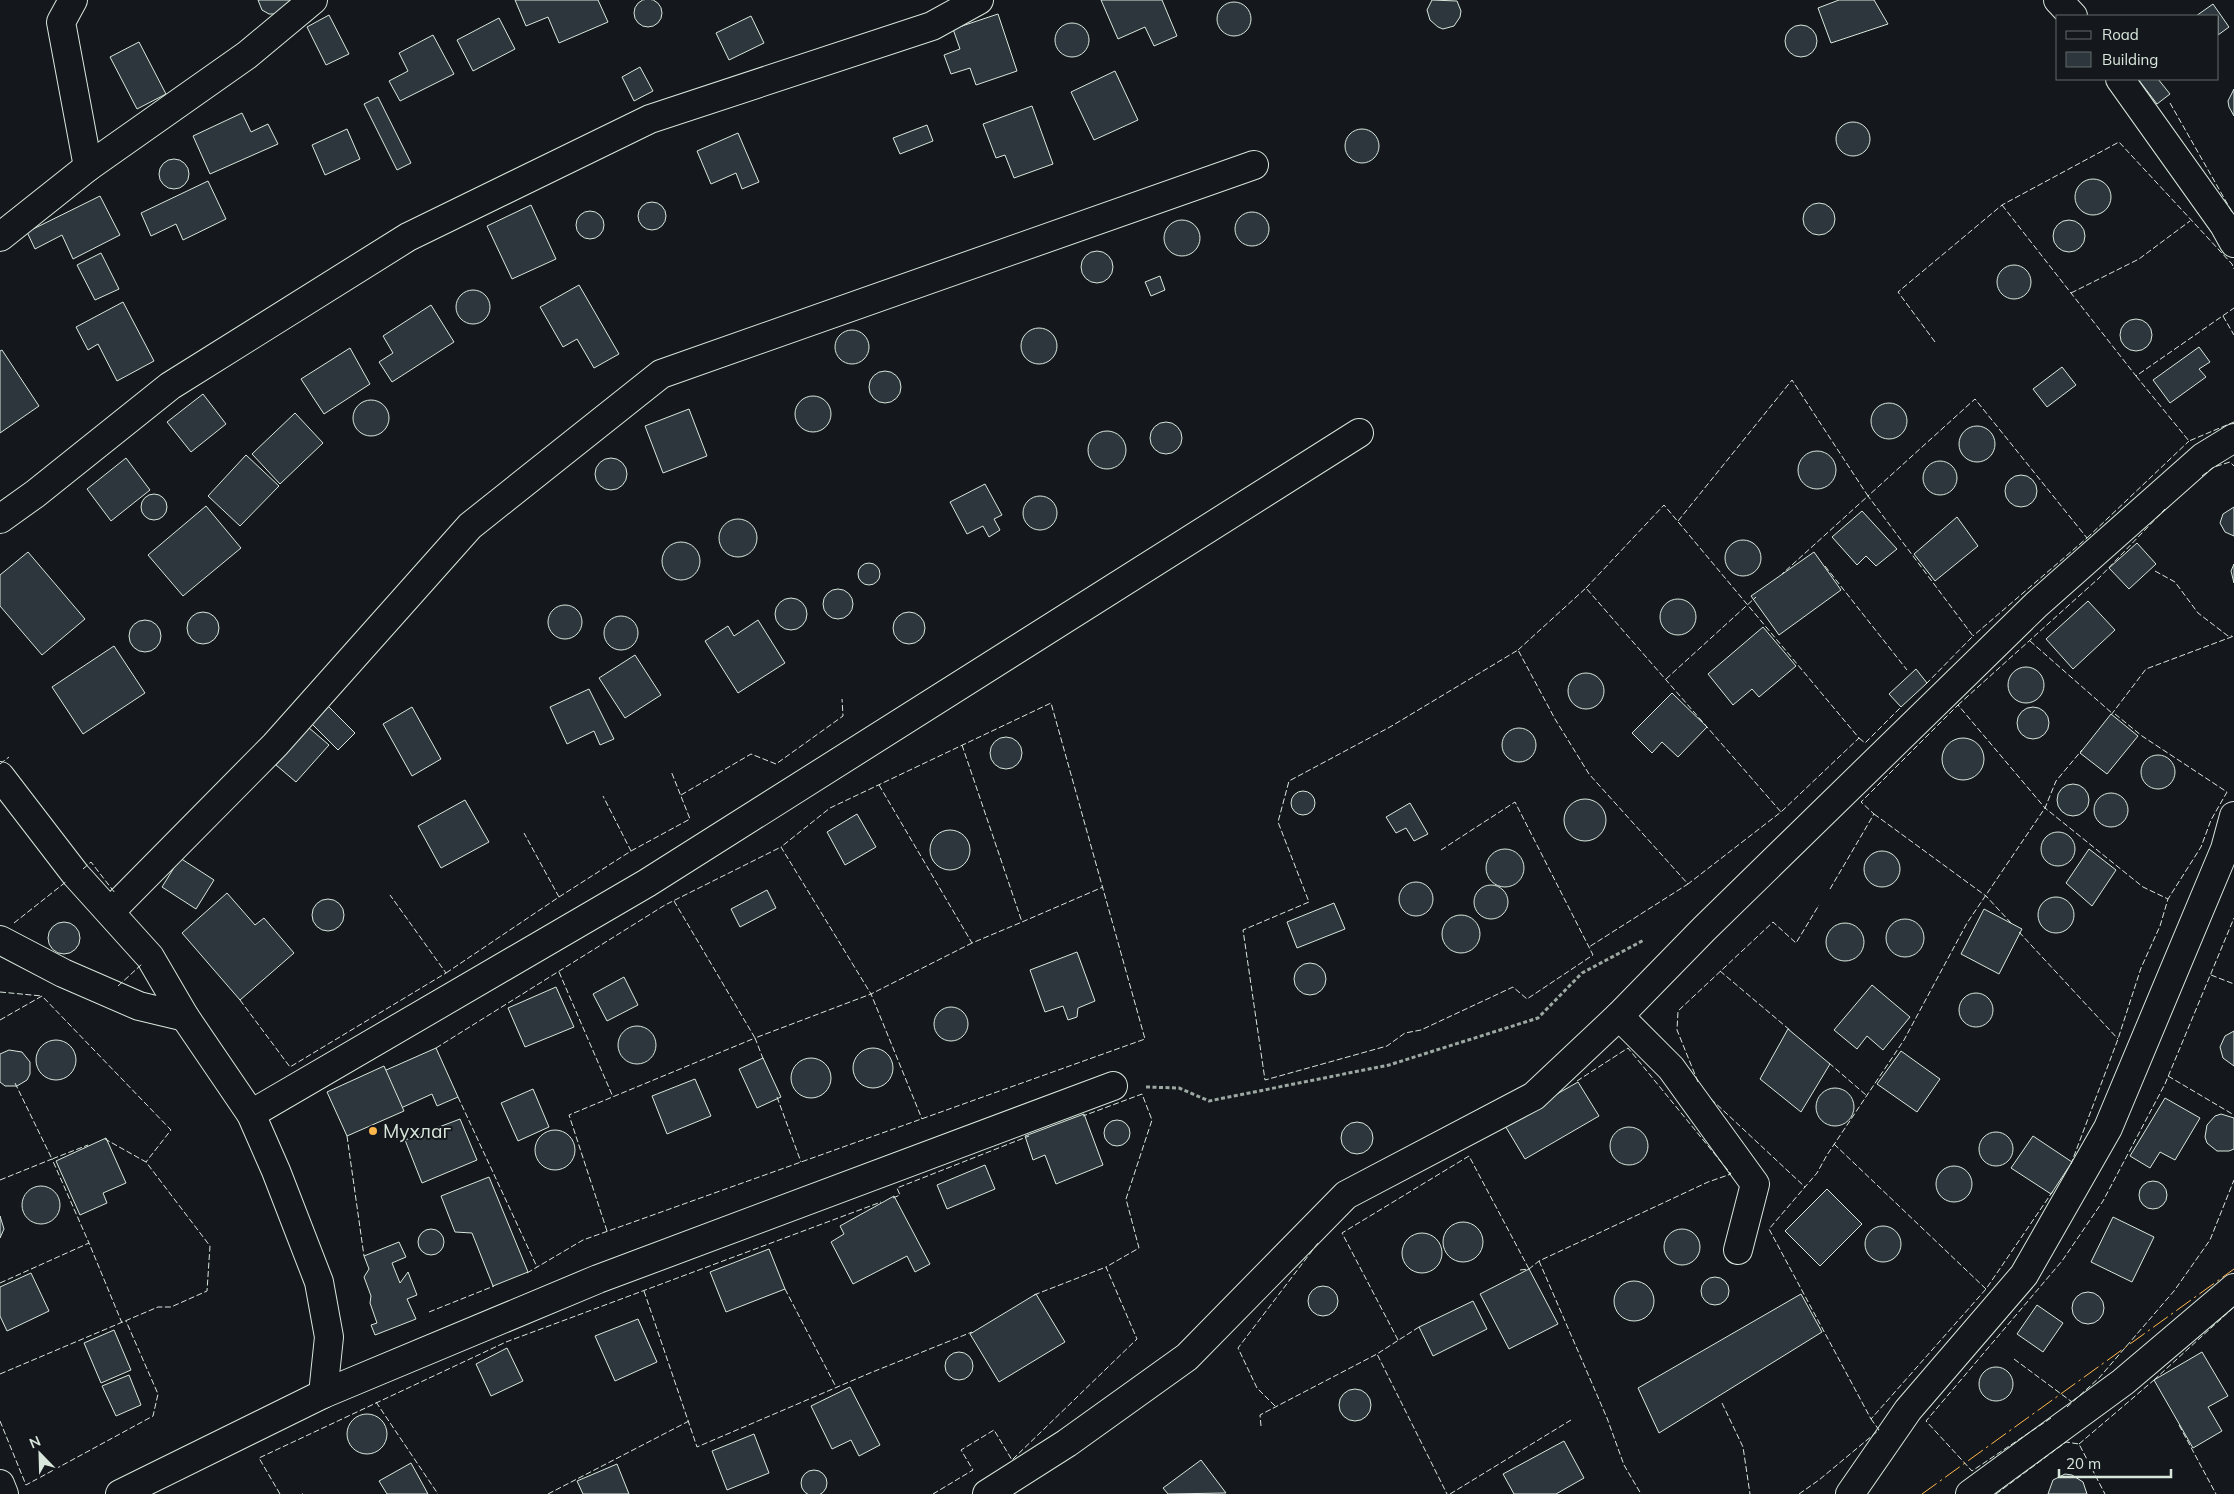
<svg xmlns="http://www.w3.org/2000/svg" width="2234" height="1494" font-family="Mulish,sans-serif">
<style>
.building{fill:#2c363c;stroke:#d8e6dc}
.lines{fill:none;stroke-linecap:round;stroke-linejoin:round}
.street-casing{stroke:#d8e6dc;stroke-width:30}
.path{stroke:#9da8a2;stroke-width:3;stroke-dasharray:4 2.5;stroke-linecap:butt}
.street{stroke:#14181c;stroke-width:28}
.fence{stroke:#d8e6dc;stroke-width:1;stroke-dasharray:6 2.5;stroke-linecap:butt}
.power{stroke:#ffb74d;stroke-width:1;stroke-dasharray:18 4 2.5 4;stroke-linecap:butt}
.poi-dot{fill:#ffb74d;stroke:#14181c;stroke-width:2}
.labels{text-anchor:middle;stroke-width:4;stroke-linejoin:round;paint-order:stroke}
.poi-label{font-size:19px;fill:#d8e6dc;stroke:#14181c;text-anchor:start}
</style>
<rect width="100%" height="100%" fill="#14181c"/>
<g class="building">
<circle cx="648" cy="13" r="14"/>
<polygon points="258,0 290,0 290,3 277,14 269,14 262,10"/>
<polygon points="515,0 598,0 608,22 559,43 548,17 526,26"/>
<polygon points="1101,0 1162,0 1177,36 1154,46 1145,27 1118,39"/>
<polygon points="1432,0 1457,1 1461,11 1460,17 1454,26 1443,29 1438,27 1430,20 1427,10"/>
<polygon points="1839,0 1874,0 1888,24 1831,43 1818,8"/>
<circle cx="1234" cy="19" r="17"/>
<polygon points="2213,4 2229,27 2218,35 2218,16 2196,16"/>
<polygon points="998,14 1017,71 976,85 970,68 951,74 944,55 960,49 953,29"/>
<polygon points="329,15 349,54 326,65 307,27"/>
<polygon points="751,16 764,43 729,60 716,33"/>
<polygon points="499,18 515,49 473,71 457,40"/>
<circle cx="1072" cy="40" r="17"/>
<circle cx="1801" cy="41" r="16"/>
<polygon points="433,35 454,74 400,101 389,81 408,71 399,53"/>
<polygon points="139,42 166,94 137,109 110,57"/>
<polygon points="640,67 653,91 634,101 622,77"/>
<polygon points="1115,71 1138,120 1094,140 1071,92"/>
<polygon points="2138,79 2158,79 2170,94 2157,104"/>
<polygon points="2234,89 2234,116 2229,107 2228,101"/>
<polygon points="378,97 411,163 397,170 364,104"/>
<polygon points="1032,106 1053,164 1014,178 1005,155 996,158 983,124"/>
<polygon points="242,113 251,132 268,124 278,144 210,174 193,136"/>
<circle cx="1853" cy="139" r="17"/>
<polygon points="927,125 933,141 900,154 893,138"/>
<polygon points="347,129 360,159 325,175 312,145"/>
<circle cx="1362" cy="146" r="17"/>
<polygon points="738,133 759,182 742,189 736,173 711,184 697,151"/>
<circle cx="174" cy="174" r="15"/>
<circle cx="2093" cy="197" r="18"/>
<polygon points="208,181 226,219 183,240 176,224 151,236 141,213"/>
<polygon points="100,196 120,235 73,259 62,235 35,249 27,232"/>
<circle cx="652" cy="216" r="14"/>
<circle cx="1819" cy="219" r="16"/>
<polygon points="531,205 556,259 512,279 487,226"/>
<circle cx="590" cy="225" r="14"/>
<circle cx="1252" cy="229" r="17"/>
<circle cx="2069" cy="236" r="16"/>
<circle cx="1182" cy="238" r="18"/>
<circle cx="1097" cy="267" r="16"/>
<polygon points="101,253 119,289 95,300 77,265"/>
<circle cx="2014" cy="282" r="17"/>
<polygon points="1160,276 1165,290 1151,296 1145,282"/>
<polygon points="579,285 619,354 594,368 577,339 563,347 540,307"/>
<circle cx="473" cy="307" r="17"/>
<polygon points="123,302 154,361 117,381 98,344 88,350 76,327"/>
<polygon points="431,305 454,342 392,382 379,362 393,353 383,336"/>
<circle cx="2136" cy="335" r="16"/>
<circle cx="1039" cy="346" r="18"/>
<circle cx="852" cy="347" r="17"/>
<polygon points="2199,347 2210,362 2199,369 2206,377 2170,403 2153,380"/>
<polygon points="350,348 370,384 324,414 301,379"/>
<polygon points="2,350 39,406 0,433 0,351"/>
<polygon points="2062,367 2076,385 2047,407 2033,389"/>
<circle cx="885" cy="387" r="16"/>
<polygon points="203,394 226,424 191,452 167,422"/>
<circle cx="813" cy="414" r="18"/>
<circle cx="371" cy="418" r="18"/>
<circle cx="1889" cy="421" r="18"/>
<polygon points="689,409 707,456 663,473 645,426"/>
<polygon points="295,413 323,443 280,484 252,454"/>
<circle cx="1166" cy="438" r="16"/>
<circle cx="1977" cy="444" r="18"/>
<circle cx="1107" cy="450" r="19"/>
<circle cx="1817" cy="470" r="19"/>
<polygon points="246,455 279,486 240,526 208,496"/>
<circle cx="611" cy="474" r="16"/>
<polygon points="126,458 150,490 111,521 87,489"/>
<circle cx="1940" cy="478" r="17"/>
<circle cx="2021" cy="491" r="16"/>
<polygon points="985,484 1002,515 994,519 1000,530 989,537 983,526 967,534 950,502"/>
<circle cx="154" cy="507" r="13"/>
<circle cx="1040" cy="513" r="17"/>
<polygon points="206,506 241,548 183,596 148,555"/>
<polygon points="2234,507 2234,536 2225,532 2220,523 2223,514"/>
<polygon points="1862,511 1897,549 1876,566 1866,556 1857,565 1832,537"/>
<polygon points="1957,517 1978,546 1935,581 1914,554"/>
<circle cx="738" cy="538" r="19"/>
<circle cx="1743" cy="558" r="18"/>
<circle cx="681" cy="561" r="19"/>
<polygon points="2137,543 2156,564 2129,589 2109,568"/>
<polygon points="28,552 85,619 42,655 0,606 0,575"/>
<polygon points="1814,552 1841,590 1779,635 1751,596"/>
<circle cx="869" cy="574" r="11"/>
<polygon points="2234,564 2234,583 2231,571"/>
<circle cx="838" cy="604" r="15"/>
<circle cx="791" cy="614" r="16"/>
<circle cx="1678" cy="617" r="18"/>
<polygon points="2088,601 2115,630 2073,669 2046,639"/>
<circle cx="565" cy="622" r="17"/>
<circle cx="203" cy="628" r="16"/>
<circle cx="909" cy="628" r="16"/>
<circle cx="621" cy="633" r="17"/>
<polygon points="758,620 785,663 738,693 705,641 728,626 734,636"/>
<circle cx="145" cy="636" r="16"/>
<polygon points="1763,627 1796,666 1759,697 1752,689 1733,705 1708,674"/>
<polygon points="114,646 145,693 83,734 52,687"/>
<polygon points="635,655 661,695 625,718 599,678"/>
<circle cx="2026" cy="685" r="18"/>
<polygon points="1916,669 1927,683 1901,707 1889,694"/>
<circle cx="1586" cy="691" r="18"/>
<polygon points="589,689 614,739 600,745 594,731 567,744 550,707"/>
<polygon points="1672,693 1707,727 1678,757 1662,742 1652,753 1632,733"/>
<polygon points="327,705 355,733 338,750 310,722"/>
<polygon points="412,707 441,759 412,776 383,724"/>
<circle cx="2033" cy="723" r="16"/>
<polygon points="2111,714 2138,736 2107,774 2080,753"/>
<polygon points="308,727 329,745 296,782 276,765"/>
<circle cx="1519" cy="745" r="17"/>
<circle cx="1006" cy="753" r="16"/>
<circle cx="1963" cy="759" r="21"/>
<circle cx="2158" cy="772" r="17"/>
<circle cx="2073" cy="800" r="16"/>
<circle cx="1303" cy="803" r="12"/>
<circle cx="2111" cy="810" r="17"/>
<circle cx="1585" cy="820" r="21"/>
<polygon points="465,800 489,842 441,868 418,826"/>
<polygon points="1410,803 1428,834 1414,841 1406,828 1396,833 1386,817"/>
<polygon points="857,814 876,847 845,865 827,832"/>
<circle cx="950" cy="850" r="20"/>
<circle cx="2058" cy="849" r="17"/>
<circle cx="1505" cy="868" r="19"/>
<polygon points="2089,849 2116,870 2092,906 2066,883"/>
<circle cx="1882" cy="869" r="18"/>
<polygon points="180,858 214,880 196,909 162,887"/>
<circle cx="1416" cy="899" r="17"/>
<circle cx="1491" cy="902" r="17"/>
<polygon points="767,890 776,908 740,927 731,909"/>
<polygon points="227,893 255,925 264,918 294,953 240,1000 182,933"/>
<circle cx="2056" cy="915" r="18"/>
<circle cx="328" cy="915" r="16"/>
<polygon points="1334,903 1345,929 1297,948 1287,922"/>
<polygon points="1984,909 2022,929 1999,974 1961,954"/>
<circle cx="1461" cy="934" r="19"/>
<circle cx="1905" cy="938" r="19"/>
<circle cx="64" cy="938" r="16"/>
<circle cx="1845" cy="942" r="19"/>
<polygon points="1077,952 1095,1001 1078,1008 1077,1017 1068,1020 1063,1006 1045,1012 1030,970"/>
<circle cx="1310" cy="979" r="16"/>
<polygon points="624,977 638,1005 607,1021 593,994"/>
<polygon points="1872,985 1910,1017 1883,1050 1867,1036 1857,1049 1834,1030"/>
<polygon points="556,987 574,1027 525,1047 508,1008"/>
<circle cx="1976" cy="1010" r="17"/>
<circle cx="951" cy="1024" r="17"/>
<circle cx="637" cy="1045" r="19"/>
<polygon points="1788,1029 1830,1064 1801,1112 1760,1079"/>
<polygon points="2234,1031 2234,1066 2223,1058 2220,1047 2225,1036"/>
<circle cx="56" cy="1060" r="20"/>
<circle cx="873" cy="1068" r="20"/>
<polygon points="436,1048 458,1097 437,1106 432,1094 401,1108 384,1071"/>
<polygon points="9,1050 22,1052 30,1062 30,1074 27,1080 17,1086 5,1086 0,1082 0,1054"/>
<polygon points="1901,1051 1940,1079 1917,1112 1877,1084"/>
<circle cx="811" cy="1078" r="20"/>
<polygon points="763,1058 781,1097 757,1108 739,1069"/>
<polygon points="384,1066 404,1111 347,1136 327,1092"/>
<polygon points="695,1079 711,1116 667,1134 652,1096"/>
<polygon points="1578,1082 1599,1116 1525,1159 1504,1124"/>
<circle cx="1835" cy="1107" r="19"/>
<polygon points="533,1089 549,1127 518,1141 501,1103"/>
<polygon points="2165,1098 2200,1118 2175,1160 2160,1152 2150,1168 2130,1156"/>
<polygon points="1084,1114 1103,1165 1056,1184 1045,1155 1033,1160 1025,1136"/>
<polygon points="2221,1114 2234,1118 2234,1149 2229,1151 2217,1151 2207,1143 2205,1137 2207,1125 2215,1116"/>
<polygon points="460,1119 477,1160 422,1183 405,1140"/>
<circle cx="1117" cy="1133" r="13"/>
<circle cx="1357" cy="1138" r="16"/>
<circle cx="1629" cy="1146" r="19"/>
<circle cx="555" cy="1150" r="20"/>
<circle cx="1996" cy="1149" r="17"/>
<polygon points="2033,1136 2072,1162 2051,1194 2011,1168"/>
<polygon points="106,1138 126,1183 103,1193 107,1203 80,1215 56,1161"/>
<polygon points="985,1165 995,1189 947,1209 937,1185"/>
<circle cx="1954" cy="1184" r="18"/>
<polygon points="489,1177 528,1272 493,1286 472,1233 455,1232 441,1196"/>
<circle cx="2153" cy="1195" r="14"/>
<circle cx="41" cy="1205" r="19"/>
<polygon points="1827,1189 1862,1224 1820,1266 1785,1231"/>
<polygon points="894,1196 930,1264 915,1272 907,1256 853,1284 831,1242 844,1234 840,1226"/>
<polygon points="0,1216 4,1229 0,1238"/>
<polygon points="2113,1217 2154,1237 2132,1282 2091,1262"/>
<circle cx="1463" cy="1242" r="20"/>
<circle cx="1883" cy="1244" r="18"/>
<circle cx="431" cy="1242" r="13"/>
<circle cx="1682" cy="1247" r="18"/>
<circle cx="1422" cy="1253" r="20"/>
<polygon points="399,1242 406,1257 392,1263 400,1283 408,1272 417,1295 407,1299 416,1319 375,1335 371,1325 377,1323 370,1303 371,1296 364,1277 369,1269 364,1256"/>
<polygon points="769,1249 785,1289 726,1312 710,1272"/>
<polygon points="1529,1269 1558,1324 1509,1349 1480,1294"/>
<polygon points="31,1273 49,1311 7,1331 0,1316 0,1287"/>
<circle cx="1715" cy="1291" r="14"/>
<circle cx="1634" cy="1301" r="20"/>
<circle cx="1323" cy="1301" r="15"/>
<circle cx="2088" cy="1308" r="16"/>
<polygon points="1036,1294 1065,1342 999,1382 970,1334"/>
<polygon points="1801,1294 1822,1332 1659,1433 1638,1388"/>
<polygon points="1473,1301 1487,1329 1433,1356 1419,1327"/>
<polygon points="2037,1305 2063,1323 2043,1352 2017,1334"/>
<polygon points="638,1319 657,1362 615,1381 595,1336"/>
<polygon points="114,1330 131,1370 101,1383 84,1343"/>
<polygon points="507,1348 523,1381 491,1396 476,1364"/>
<circle cx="959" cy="1366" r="14"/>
<polygon points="2202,1352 2228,1396 2208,1407 2222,1431 2193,1448 2154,1380"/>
<circle cx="1996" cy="1384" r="17"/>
<polygon points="129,1375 141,1405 116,1416 102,1386"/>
<polygon points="850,1387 880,1445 859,1456 851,1440 832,1449 811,1406"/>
<circle cx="1355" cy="1405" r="16"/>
<circle cx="367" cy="1434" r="20"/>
<polygon points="754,1434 769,1473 727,1490 712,1451"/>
<polygon points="1564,1441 1584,1478 1556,1494 1514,1494 1503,1474"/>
<polygon points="1201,1460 1226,1493 1168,1494 1163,1488"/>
<polygon points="411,1463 428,1494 387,1494 379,1481"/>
<polygon points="617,1464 629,1494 583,1494 577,1481"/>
<circle cx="814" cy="1483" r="13"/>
<polygon points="2065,1474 2072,1475 2083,1482 2087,1494 2048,1494 2053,1480"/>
</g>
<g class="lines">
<g class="street-casing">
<g id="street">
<polyline points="2058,0 2073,16"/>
<polyline points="2120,79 2224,225 2234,243"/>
<polyline points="88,167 247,55 313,0"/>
<polyline points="0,237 88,167 61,22 73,0"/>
<polyline points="0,519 35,494 170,386 408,237 650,119 932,26 979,0"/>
<polyline points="0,776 76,875 150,957 185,1017 251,1114 276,1171 319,1282 329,1337 323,1394 120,1494"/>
<polyline points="110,912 275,745 470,526 661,374 1254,165"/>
<polyline points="0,940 63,973 139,1006 185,1017"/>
<polyline points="1619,1016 1671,1068 1755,1184 1738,1250"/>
<polyline points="251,1114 647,883 1359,433"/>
<polyline points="323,1394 598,1279 1113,1086"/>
<polyline points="0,1484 4,1494"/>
<polyline points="987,1494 1067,1443 1187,1357 1346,1195 1534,1096 1619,1016 1704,929 2036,605 2203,457 2234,438"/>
<polyline points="1850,1494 1908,1410 2024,1275 2108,1128 2225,849 2234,816"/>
<polyline points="1970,1494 2123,1382 2234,1288"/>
</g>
</g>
<polyline class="path" points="1146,1087 1179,1088 1209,1101 1389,1065 1538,1018 1582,973 1644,940"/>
<use href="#street" class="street"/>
<g class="fence">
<polyline points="2170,103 2232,212"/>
<polyline points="2002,205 2136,376 2234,308"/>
<polyline points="2071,293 2139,259 2190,221"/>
<polyline points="2223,316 2234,335"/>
<polyline points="1935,342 1898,292 2002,205 2119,142 2232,264 2234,269"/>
<polyline points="2136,376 2189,441 2234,422"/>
<polyline points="2202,476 2214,467 2230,462 2234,466"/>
<polyline points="1678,521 1792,380 1868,496 1782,574"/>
<polyline points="2087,538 2189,441"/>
<polyline points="1825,566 1907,670"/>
<polyline points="2155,571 2175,582 2198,613 2228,636 2232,636"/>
<polyline points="1586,588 1664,505 1859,738 1781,812"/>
<polyline points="2030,641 2113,714"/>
<polyline points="1518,650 1586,588 1781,812 1688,884"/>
<polyline points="1666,679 1756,597"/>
<polyline points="1926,684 1973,636 1868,496 1975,399 2087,538 1973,636"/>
<polyline points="1958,705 2099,578 2165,509"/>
<polyline points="2115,714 2142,736 2227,792 2211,820 2201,847 2168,899"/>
<polyline points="2111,715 2146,669 2234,636"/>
<polyline points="1859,738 1865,743 1902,706"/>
<polyline points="962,745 1022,922 1103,887"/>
<polyline points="0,764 9,757"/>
<polyline points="879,785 972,943 1022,922"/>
<polyline points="681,795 751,754 776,764 843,716 842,699"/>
<polyline points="1874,814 1986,896 2011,923"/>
<polyline points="1441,850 1515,802 1593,955 1527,999 1513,987 1421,1030 1405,1033 1387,1046 1265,1080 1243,930 1309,902 1278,822 1289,781 1390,727 1518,650 1555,719 1589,774 1688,884 1589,947"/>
<polyline points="631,851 690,819 671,771"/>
<polyline points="83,869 91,862 115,893"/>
<polyline points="1830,889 1874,814 1861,802 1958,705 2045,808 2143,887 2168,899 2160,926 2141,968 2118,1039 2071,1164"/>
<polyline points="559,897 631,851 603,796"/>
<polyline points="674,901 755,1038 871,994 922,1119"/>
<polyline points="14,923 67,881"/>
<polyline points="2019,932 2118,1039"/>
<polyline points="1720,971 1791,1031"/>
<polyline points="559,972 613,1097"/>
<polyline points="446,973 559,897 524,833"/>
<polyline points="2211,975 2234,984"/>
<polyline points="118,986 142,964"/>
<polyline points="0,992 42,996"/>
<polyline points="240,1000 290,1067 446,973 390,895"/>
<polyline points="0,1020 42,996 171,1130 146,1162"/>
<polyline points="436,1048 665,905 781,847"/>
<polyline points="1829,1063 1866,1095"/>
<polyline points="2168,1076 2234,1115"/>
<polyline points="1698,1082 1677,1030 1678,1011 1773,922 1796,943 1819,905"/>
<polyline points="15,1083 52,1159 88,1145"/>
<polyline points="458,1097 537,1267"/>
<polyline points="777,1097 801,1162"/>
<polyline points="1711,1099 1805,1187"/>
<polyline points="347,1136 364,1256"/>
<polyline points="1834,1144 1986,1289"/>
<polyline points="0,1180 52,1159 89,1243"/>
<polyline points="2053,1191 1986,1289 1871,1419 1769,1229 1817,1173 1827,1155 1904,1040 1967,923 2045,808 2056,781 2082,750"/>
<polyline points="893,1198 900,1195 897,1188 1029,1136"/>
<polyline points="607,1231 569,1115 755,1038 764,1061"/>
<polyline points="1539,1261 1607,1418 1624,1465 1641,1494"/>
<polyline points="1520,1270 1529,1269 1539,1261 1708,1182 1731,1174 1628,1048 1577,1081"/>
<polyline points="527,1273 583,1240 1145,1039 1051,703 830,808 781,847 871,994 972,943"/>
<polyline points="0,1283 89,1243 122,1323"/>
<polyline points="785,1289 836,1387"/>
<polyline points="644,1291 697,1447 870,1373 972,1332"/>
<polyline points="1034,1295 1106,1267"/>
<polyline points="429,1312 494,1286"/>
<polyline points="1419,1327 1377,1354 1447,1494"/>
<polyline points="1398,1340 1342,1233 1469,1156 1529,1269"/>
<polyline points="2014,1359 2072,1402"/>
<polyline points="0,1374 158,1307 171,1307 207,1291 210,1246 146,1162 105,1139"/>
<polyline points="2154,1380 2234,1307"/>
<polyline points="376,1402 438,1494"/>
<polyline points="1722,1403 1743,1447 1750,1494"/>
<polyline points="1275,1406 1257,1388 1238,1348 1318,1243"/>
<polyline points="2067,1407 2099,1378 2174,1291 2210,1240 2234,1180"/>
<polyline points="2051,1418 1972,1471 1926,1421 2062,1261 2103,1201 2165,1084 2234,918"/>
<polyline points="0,1421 26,1485 153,1416 158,1394 126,1321"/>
<polyline points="2179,1425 2216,1494"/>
<polyline points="1261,1426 1260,1415 1377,1354"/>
<polyline points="2079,1444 2154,1380 2154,1381"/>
<polyline points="280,1494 259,1458 506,1342 881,1202"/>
<polyline points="302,1494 303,1494"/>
<polyline points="548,1494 689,1421"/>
<polyline points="933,1494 973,1470 961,1450 994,1430 1012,1460 1137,1339 1106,1267 1139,1248 1126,1199 1152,1120 1142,1094 1083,1116"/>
<polyline points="1450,1494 1571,1420"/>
<polyline points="1799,1494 1819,1480 1879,1430 1871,1419"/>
<polyline points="1996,1494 2066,1442 2079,1444 2105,1494"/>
</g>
<polyline class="power" points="1922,1494 2234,1269"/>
</g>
<circle class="poi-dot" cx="373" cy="1131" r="5"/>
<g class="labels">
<g class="poi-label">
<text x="383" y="1138">Мухлаг</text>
</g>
</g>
<rect x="2056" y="15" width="162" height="65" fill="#14181c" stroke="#626a69"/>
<rect x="2066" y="31" width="25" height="8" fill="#14181c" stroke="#626a69"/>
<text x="2102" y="40" font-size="15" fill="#d8e6dc">Road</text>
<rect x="2066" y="52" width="25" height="15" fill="#2c363c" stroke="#626a69"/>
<text x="2102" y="65" font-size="15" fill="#d8e6dc">Building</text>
<g transform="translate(40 1454) rotate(337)" stroke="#14181c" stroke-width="4" paint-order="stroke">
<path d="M0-4L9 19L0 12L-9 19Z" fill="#d8e6dc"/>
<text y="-8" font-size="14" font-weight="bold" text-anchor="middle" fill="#d8e6dc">N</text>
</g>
<path d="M2059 1469v8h112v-8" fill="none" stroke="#d8e6dc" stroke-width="2.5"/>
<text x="2066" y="1469" font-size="15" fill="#d8e6dc" stroke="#14181c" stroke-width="4" paint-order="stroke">20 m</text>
</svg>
